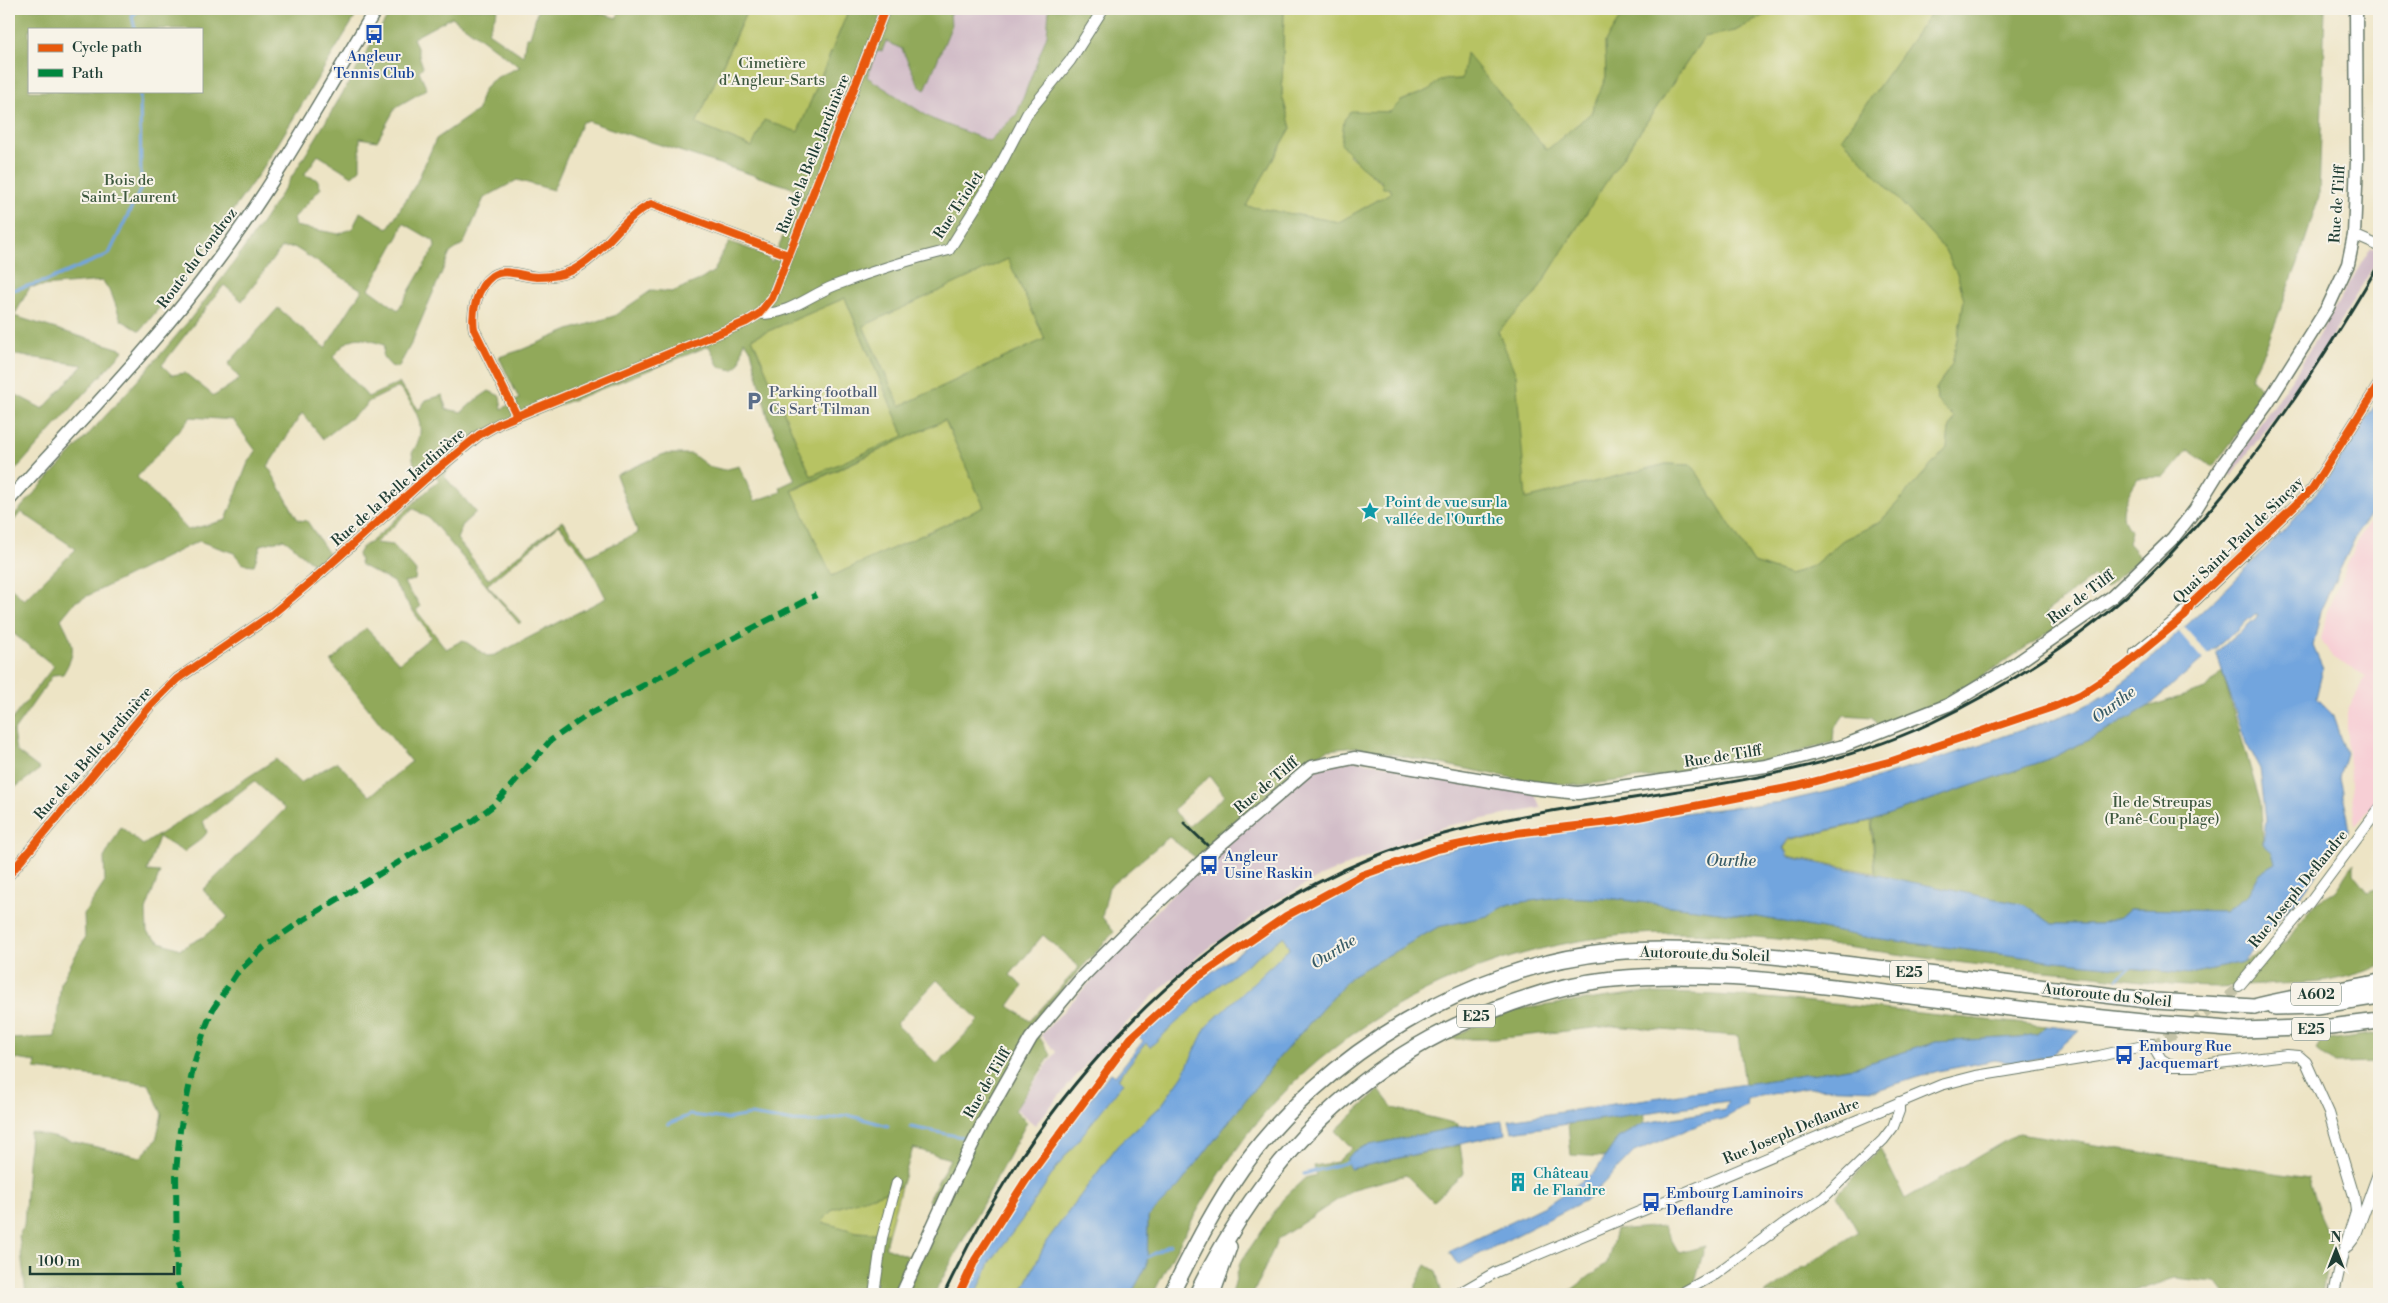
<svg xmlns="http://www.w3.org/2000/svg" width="2388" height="1303" font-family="'Libre Bodoni',serif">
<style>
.built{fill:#f7cfd5}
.industrial{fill:#d2bdc8}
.green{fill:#b7c364;stroke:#6b804c}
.forest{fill:#91a95a;stroke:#587347;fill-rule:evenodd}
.water{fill:#72a5de;stroke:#487189;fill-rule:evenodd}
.pier{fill:#ede4c5}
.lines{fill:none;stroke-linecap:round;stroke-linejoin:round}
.stream{stroke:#72a5de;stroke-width:3}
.minor-tunnel{stroke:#c4c3a8;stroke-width:10;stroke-dasharray:10 5;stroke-linecap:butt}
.minor-casing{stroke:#677767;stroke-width:12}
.major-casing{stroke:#677767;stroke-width:15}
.highway-casing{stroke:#677767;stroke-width:18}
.minor{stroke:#fff;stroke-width:10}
.major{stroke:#fff;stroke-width:12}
.highway{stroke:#fff;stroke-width:15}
.rail{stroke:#1f3d34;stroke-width:3}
.highway-bridge-casing{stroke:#677767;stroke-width:18;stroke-linecap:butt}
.highway-bridge{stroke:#fff;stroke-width:15}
.quiet{stroke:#00873e;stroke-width:6;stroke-dasharray:12 6;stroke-linecap:butt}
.cycleway-casing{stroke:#f7f3e8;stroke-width:11}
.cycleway{stroke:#e8590c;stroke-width:8}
.labels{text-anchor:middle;stroke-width:4;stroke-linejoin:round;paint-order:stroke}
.shield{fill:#f7f3e8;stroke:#60746a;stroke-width:1}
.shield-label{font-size:14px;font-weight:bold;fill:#1f3d34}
.transit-label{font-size:15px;fill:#164399;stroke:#f7f3e8;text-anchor:start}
.park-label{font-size:15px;fill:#3d583e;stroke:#f7f3e8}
.street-label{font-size:15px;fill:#1f3d34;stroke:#f7f3e8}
.service-label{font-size:15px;fill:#4e5e75;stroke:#f7f3e8;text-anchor:start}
.culture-label{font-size:15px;fill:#0d838f;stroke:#f7f3e8;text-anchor:start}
.water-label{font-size:16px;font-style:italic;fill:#385c67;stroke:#f7f3e8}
</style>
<rect width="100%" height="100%" fill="#f7f3e8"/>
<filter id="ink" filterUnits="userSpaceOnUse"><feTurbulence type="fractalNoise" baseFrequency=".02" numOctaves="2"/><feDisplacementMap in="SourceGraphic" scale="10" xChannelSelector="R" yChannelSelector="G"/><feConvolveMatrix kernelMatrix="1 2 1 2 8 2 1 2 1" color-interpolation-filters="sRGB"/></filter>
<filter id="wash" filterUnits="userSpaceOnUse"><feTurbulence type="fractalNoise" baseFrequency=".0096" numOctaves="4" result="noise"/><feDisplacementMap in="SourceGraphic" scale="20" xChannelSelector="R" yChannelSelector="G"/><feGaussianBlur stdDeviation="1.12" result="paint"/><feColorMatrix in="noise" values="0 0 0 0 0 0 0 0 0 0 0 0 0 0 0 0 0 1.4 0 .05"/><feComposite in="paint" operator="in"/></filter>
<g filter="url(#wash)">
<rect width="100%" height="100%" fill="#ede4c5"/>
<polygon class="built" points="2379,510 2379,799 2355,826 2347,743 2347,712 2366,676 2333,658 2321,640 2327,611 2359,538"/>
<g class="industrial">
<polygon points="950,9 1050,9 1047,35 1017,114 989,141 932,119 867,77 876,52 882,51 885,41 902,49 919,86 951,27"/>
<polygon points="2379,240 2379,257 2321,354 2232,475 2227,471 2298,370 2371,247 2374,249"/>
<polygon points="1354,760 1533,790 1541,808 1446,826 1410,839 1321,876 1276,901 1202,953 1155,994 1088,1062 1035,1125 1016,1109 1056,1052 1041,1035 1142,926 1194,873 1312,770"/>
</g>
<g class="green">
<polygon points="735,9 849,9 798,132 752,147 696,124 746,13"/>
<polygon points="1284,9 1632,9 1624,12 1605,42 1606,77 1591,113 1547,150 1462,79 1440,80 1429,90 1401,101 1390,112 1372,112 1349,155 1392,192 1339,222 1246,206 1291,128 1282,95"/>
<polygon points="1776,9 1934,9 1842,138 1945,250 1958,276 1964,300 1960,325 1952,364 1936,389 1937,401 1954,418 1949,430 1947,448 1880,522 1843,540 1814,565 1790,575 1754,563 1692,465 1666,464 1526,499 1521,453 1498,331 1534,296 1604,185 1705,36 1735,31"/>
<polygon points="1008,259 1045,339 900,406 863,326"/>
<polygon points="845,298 904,436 811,476 752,338"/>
<polygon points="945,420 984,507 832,576 792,491"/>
<polygon points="1871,821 1875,873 1789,856 1784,848 1790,840"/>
<polygon points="1284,936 1289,949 1206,1027 1183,1075 1161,1106 1118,1145 1046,1242 1021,1294 976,1294 991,1261 1021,1221 1057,1167 1122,1083 1118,1079 1146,1043 1150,1046 1210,992"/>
<polygon points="901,1187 888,1234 857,1232 821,1222 833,1209"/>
</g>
<g class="forest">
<path d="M9 9H360L265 165 192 268 140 331 121 320 112 295 103 281 30 287 14 316 124 350 9 477V391L43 409 83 365 9 354ZM29 29H201V91H29Z"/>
<path d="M392 9H498L488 32 523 56 526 37H530L538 9H583L617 18 620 9H735L746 12 696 124 752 147 764 120 798 132 849 9H950L951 27 925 90 919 86 902 49 886 41 882 51 876 52 867 77 932 119 989 141 1017 114 1047 35 1049 9H1284L1282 95 1291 128 1246 206 1339 222 1392 192 1389 188H1383L1381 181 1360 165 1341 144 1344 120 1351 111 1390 112 1401 101 1429 90 1440 80 1462 79 1466 53 1547 150 1591 113 1606 77 1605 42 1624 12 1632 9H1776L1735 31 1704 37 1604 185 1534 296 1498 331 1516 375 1526 499 1666 464 1692 465 1754 563 1790 575 1814 565 1843 540 1880 522 1947 448 1949 430 1954 418 1937 401 1936 389 1952 364 1960 325 1964 300 1958 276 1945 250 1842 138 1934 9H2325L2319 197 2298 263 2268 342 2251 378 2266 395 2213 467 2188 450 2165 477 2138 478C2128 495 2114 514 2131 531L2128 543 2141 558 2105 588 2094 576 2046 612 2055 628 1945 701 1880 727 1872 717 1844 715 1834 729 1833 742 1751 766 1579 785 1533 782 1355 747 1328 750 1306 760 1193 862 1195 857 1169 837 1109 887 1102 917 1114 932 1031 1024 1051 1055 1015 1110 1027 1122 934 1294H26L19 1235 24 1226 30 1132 141 1157 156 1140 162 1114 149 1084 35 1069 36 1062 9 1058V1039L55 1037 61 982 85 938 84 914 105 882 104 858 121 827 143 845 276 759 300 783 337 762 370 796 411 762 331 662 366 628 399 663 431 637 393 582 361 565 358 554 362 547 371 542 439 480 429 467 414 464 412 453C430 427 415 408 399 387L368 402 365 407 323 439 302 413 268 466 298 520 307 521 327 551V558L317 565C303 559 297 547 284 539L261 545 254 565 243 564 234 553 199 541 75 602 61 619C73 644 78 649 63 674L53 675 13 732 16 751 40 769 9 792V723L54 666 9 630V585L24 600 76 549 21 512 9 527V521C77 445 152 370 214 289 282 201 336 104 392 9ZM452 17 520 67C494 78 482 81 478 110L436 139 416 184 388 228 360 212 353 228 339 234 295 226 293 219 321 188 317 179 304 175 318 155 352 176 360 169V138L377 141 396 107 427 89 419 71 423 67C419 57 418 48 413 38ZM587 121 802 191 772 262 763 254 730 242 723 252 714 271 702 279 672 292 652 290 614 316 569 330 521 350 499 357 519 399 502 409 500 396 489 391 474 401 462 412 446 409 443 395 426 400 419 410 399 383 368 397 333 357C352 333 357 336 384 345L383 357 391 366 398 368 411 344 450 253 464 243 484 198 517 180 553 190 582 122ZM403 223 434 241 435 247 398 310 369 289 399 235ZM294 247 362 290 325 348 278 308 228 364 240 379 214 396 185 373 172 375 162 365 224 285 242 301 281 248ZM1008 259 1045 339 900 406 863 326ZM845 298 904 436 811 476 752 338ZM744 341 751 350 768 417 795 480 780 487 781 492 755 501 739 466 724 470 708 466 692 454H664L616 475 638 533 588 556 562 521 488 579 457 539 463 524 476 512 444 476C478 430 538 414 588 394 629 378 669 362 709 346L719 367 734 370 740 363ZM191 417 233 420 256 451 247 465 226 520 188 530 137 477ZM945 420 984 507 832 576 792 490ZM413 508 430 519 519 624 521 622 487 585 559 525 585 557 606 598 495 655 487 656 463 640 446 649 416 610 420 607C416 595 408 593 404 582L415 580 416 571 393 545 375 543ZM1210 776 1225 796 1189 826 1173 810ZM254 781 285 809 203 890 228 917 203 937 180 949 160 942 147 932 146 910 160 872 147 871 159 837 184 852C192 845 203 840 207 832L203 821ZM1043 935 1079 967 1030 1021 1009 1006 1023 986 1010 975ZM937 980 979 1020 937 1064 896 1024ZM913 1148 950 1159 928 1200 937 1205 909 1257 885 1247 888 1234 857 1232 822 1222 833 1209 901 1187Z"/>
<polygon points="2222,671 2261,805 2263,843 2272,852 2275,864 2260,873 2248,895 2225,911 2129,909 2120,917 2099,924 2052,924 2025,905 1876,875 1872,820 2054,757 2106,731 2147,707 2206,689"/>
<path d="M2354 863V874L2368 892 2379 887V967C2364 972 2348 977 2332 980 2315 984 2295 983 2277 984 2247 986 2216 988 2186 986 2147 984 2108 977 2069 973 2037 970 2004 968 1972 964 1875 952 1780 935 1682 933 1516 930 1345 1005 1244 1139 1208 1187 1180 1241 1153 1294H1131L1147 1265 1148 1217 1178 1187 1275 1062 1351 976 1438 927 1487 916 1509 904 1559 897 1617 899 1758 917 1865 937 2056 961 2191 974 2243 962 2287 941 2305 915 2318 901 2335 891Z"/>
<path d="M1639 993C1776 993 1911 1014 2047 1026L2037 1034 2019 1037 1936 1042 1856 1067 1745 1084 1738 1036 1611 1026 1495 1039H1449L1504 1011Z"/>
<polygon points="2379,1033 2379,1063 2335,1064 2317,1049 2322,1041"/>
<polygon points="1379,1090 1393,1108 1458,1124 1458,1127 1365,1146 1347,1159 1350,1169 1460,1145 1464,1173 1433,1202 1406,1175 1354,1189 1278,1239 1253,1294 1232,1294 1240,1263 1283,1199 1305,1178 1316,1175 1314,1166 1337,1162 1352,1148 1335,1131"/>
<polygon points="1643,1113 1645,1123 1618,1138 1605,1157 1571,1155 1568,1124"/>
<polygon points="2019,1133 2308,1178 2319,1212 2332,1241 2323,1294 2225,1294 2216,1282 2174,1278 2124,1294 2058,1294 2051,1292 2046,1294 1764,1294 1858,1232 1837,1195 1880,1148 1905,1199"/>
<polygon points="1664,1226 1679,1253 1705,1246 1694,1285 1680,1294 1566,1294 1607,1263 1616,1230"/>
<polygon points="1426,1265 1436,1271 1442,1294 1415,1294 1415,1287"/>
</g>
<g class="water">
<path d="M2379 399V503L2357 534 2322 607 2313 646 2323 669 2316 698 2332 714 2346 753 2339 778 2348 818V831L2302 893 2243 962 2191 974 2056 961 1865 937 1758 917 1617 899 1559 897 1509 904 1487 916 1438 927 1351 976 1275 1062 1178 1187 1148 1217 1147 1265 1131 1294H1021L1046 1242 1118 1145 1161 1106 1183 1075 1206 1027 1289 949 1284 936 1210 992 1150 1047 1146 1043 1118 1078 1123 1083 1057 1167 1021 1221 991 1261 976 1294H963L983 1249 1049 1153 1110 1073 1115 1076 1143 1041 1138 1036 1201 980 1287 917 1363 877 1430 855 1488 841 1691 812 1782 802 1851 786 1944 757 2073 712 2106 695 2135 673 2228 587 2284 530 2323 485ZM2255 614H2258L2256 618 2216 652 2246 743 2260 769 2266 820 2263 844 2272 852 2275 864 2260 873 2248 895 2225 911 2129 909 2120 917 2099 924H2052L2025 905 1788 857 1783 848 1789 839 1872 820 2054 757 2106 731 2147 707Z"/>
<polygon points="2047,1026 2080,1030 2050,1056 2013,1063 1995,1060 1938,1071 1877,1090 1808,1088 1747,1098 1746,1106 1723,1119 1701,1124 1634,1152 1588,1199 1458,1265 1449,1252 1548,1204 1595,1172 1618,1138 1645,1123 1725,1109 1728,1101 1512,1132 1509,1120 1856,1067 1936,1042 2019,1037 2037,1034"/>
<polygon points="1503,1121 1505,1134 1350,1169 1347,1159 1353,1152 1365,1146 1458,1127"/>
</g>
<polygon class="pier" points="2184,627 2209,655 2203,660 2179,632"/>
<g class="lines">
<g class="stream">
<polyline points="135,29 132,16 140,9"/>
<polyline points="9,291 46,281 109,254 141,188 140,91"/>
<polyline points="2117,979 2131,966"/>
<polyline points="668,1124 690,1115 727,1119 750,1115 788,1121 819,1122 848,1115 888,1126"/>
<polyline points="911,1127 962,1137"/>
<polyline points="1304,1174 1352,1161"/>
<polyline points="1144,1259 1170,1245"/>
</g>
</g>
</g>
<g filter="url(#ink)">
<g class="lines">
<path class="minor-tunnel" d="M2152 1044C2185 1031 2213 1010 2239 986"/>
<g class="minor-casing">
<g id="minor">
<polyline points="2354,235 2379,246"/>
<path d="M759 314C792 314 807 296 836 285 873 271 911 259 949 250L992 181 1027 114 1070 61 1103 9"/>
<path d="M517 416 474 329C471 312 477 287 492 276 505 267 523 277 537 277 548 277 561 275 571 271 603 256 619 220 651 204L788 255"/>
<polyline points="2135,653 2173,622 2312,489 2379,384"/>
<polyline points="9,875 150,706 177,679 270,616 313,580 424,480 479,435 500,423 746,322 759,314 772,298 885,9"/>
<polyline points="2239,986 2309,903 2379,809"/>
<polyline points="2348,1246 2355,1237 2379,1171"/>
<polyline points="874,1294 882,1238 897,1182"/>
<polyline points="1458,1294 1496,1272 1941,1085 1976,1076 2099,1056 2152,1044 2161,1059 2172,1066 2193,1066 2287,1055 2299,1056 2306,1062 2329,1113 2354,1196 2356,1211 2343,1253 2334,1294"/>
<polyline points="1680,1294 1716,1274 1782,1225 1823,1198 1883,1140 1893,1127 1899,1111 1899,1102"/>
</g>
</g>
<g class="major-casing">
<g id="major">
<path d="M9 500C79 422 154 346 217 261 277 181 324 94 376 9"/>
<polyline points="902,1294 950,1189 984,1121 1031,1038 1084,975 1137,922 1214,850 1311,767 1354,758 1532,788 1578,793 1766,766 1843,746 1948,705 2007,670 2112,597 2173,538 2195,510 2224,463 2267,404 2328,307 2348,264 2354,235 2357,161 2356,9"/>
</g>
</g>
<g class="highway-casing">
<g id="highway">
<path d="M2254 1007C2295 996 2337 992 2379 982"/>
<polyline points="2275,1007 2316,1006 2379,996"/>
<polyline points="2241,1030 2330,1027 2379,1021"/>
<path d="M1171 1294C1193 1251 1214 1208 1242 1168 1324 1054 1471 965 1612 952 1690 946 1767 955 1844 964 1915 973 1985 981 2055 989"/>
<path d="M1197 1294C1261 1163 1357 1061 1496 1009 1534 994 1573 983 1613 979 1693 971 1773 980 1852 989 1913 996 1974 1004 2036 1011"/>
<polyline points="1212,1294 1229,1247"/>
</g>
</g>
<use href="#minor" class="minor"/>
<use href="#major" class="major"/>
<use href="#highway" class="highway"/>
<g class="rail">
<polyline points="1184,823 1207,845"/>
<path d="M944 1294C1032 1107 1176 938 1371 858 1420 838 1471 826 1523 816 1661 790 1803 783 1931 723 2019 681 2106 623 2173 551 2254 466 2320 365 2379 264"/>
</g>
<g class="highway-bridge-casing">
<g id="highway-bridge">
<polyline points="2055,989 2155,1001 2254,1007"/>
<polyline points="2036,1011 2152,1023 2241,1030"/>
</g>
</g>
<use href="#highway-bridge" class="highway-bridge"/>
<polyline class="quiet" points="182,1294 177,1281 176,1172 180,1130 194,1064 204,1031 213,1009 236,974 264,947 300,922 427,845 473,821 495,804 550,741 589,714 816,595"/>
<g class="cycleway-casing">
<g id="cycleway">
<path d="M517 416 474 329C471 312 477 287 492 276 505 267 523 277 537 277 548 277 561 275 571 271 603 256 619 220 651 204L788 255"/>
<polyline points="9,875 150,706 177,679 270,616 313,580 424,480 479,435 500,423 746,322 759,314 772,298 885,9"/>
<polyline points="959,1294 975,1260 1026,1180 1131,1038 1198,977 1286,916 1362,875 1437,849 1516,833 1618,821 1797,786 1892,761 2053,707 2080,695 2123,667 2185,616 2191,604 2312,489 2379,384"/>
</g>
</g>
<use href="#cycleway" class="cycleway"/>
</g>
</g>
<defs>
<g id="bus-bare" transform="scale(1.5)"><path d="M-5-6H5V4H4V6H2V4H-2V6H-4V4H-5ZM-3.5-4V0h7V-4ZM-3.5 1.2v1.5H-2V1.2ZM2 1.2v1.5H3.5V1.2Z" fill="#1a4fb4" stroke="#f7f3e8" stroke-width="2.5" paint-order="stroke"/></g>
<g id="parking-bare" transform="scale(1.5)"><path d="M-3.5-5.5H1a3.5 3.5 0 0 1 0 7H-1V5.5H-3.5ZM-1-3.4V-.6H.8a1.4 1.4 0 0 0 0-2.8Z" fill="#5c6f8a" stroke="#f7f3e8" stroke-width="2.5" paint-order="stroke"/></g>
<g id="sight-bare" transform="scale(1.5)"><path d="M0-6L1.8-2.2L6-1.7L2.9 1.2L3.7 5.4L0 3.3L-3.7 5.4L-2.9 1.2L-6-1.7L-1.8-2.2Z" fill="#0f9aa8" stroke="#f7f3e8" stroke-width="2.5" paint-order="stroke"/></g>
<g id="building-bare" transform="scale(1.5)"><path d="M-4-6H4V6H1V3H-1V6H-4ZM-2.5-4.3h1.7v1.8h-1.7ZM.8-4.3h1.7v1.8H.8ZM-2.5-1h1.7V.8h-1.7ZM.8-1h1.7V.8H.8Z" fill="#0f9aa8" stroke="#f7f3e8" stroke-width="2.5" paint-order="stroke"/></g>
</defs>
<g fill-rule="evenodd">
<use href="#bus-bare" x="374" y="34"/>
<use href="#parking-bare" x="754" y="401"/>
<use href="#sight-bare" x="1370" y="511"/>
<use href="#bus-bare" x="1209" y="865"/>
<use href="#bus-bare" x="2124" y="1055"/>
<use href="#building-bare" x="1518" y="1182"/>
<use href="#bus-bare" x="1651" y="1202"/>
</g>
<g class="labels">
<g class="shield">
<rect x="1890" y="960.5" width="38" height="23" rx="4"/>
<rect x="2291" y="982.5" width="50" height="23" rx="4"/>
<rect x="1457" y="1004.5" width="38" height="23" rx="4"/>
<rect x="2292" y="1017.5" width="38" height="23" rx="4"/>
</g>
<g class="shield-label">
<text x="1909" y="977">E25</text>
<text x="2316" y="999">A602</text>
<text x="1476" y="1021">E25</text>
<text x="2311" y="1034">E25</text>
</g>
<g class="transit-label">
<text x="374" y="61" text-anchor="middle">Angleur<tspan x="374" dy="17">Tennis Club</tspan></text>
<text x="1224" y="861">Angleur<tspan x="1224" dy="17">Usine Raskin</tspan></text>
<text x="2139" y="1051">Embourg Rue<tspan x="2139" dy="17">Jacquemart</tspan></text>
<text x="1666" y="1198">Embourg Laminoirs<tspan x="1666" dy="17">Deflandre</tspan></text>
</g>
<g class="park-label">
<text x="772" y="68">Cimetière<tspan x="772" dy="17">d'Angleur-Sarts</tspan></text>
<text x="129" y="185">Bois de<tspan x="129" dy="17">Saint-Laurent</tspan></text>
<text x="2162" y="807">Île de Streupas<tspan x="2162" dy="17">(Panê-Cou plage)</tspan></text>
</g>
<g class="street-label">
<text transform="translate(813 154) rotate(-68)" y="5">Rue de la Belle Jardinière</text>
<text transform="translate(2337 204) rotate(-86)" y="5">Rue de Tilff</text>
<text transform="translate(958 205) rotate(-57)" y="5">Rue Triolet</text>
<text transform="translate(197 258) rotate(-53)" y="5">Route du Condroz</text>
<text transform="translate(398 487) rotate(-41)" y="5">Rue de la Belle Jardinière</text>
<text transform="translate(2238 540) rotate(-44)" y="5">Quai Saint-Paul de Sinçay</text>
<text transform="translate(2081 597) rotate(-37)" y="5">Rue de Tilff</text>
<text transform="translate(93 753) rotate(-49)" y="5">Rue de la Belle Jardinière</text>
<text transform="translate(1723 756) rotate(-9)" y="5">Rue de Tilff</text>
<text transform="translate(1266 785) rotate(-40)" y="5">Rue de Tilff</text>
<text transform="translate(2298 889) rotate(-51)" y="5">Rue Joseph Deflandre</text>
<text transform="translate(1705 954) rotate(2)" y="5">Autoroute du Soleil</text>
<text transform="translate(2107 995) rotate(6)" y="5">Autoroute du Soleil</text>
<text transform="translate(987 1083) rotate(-60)" y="5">Rue de Tilff</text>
<text transform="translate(1791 1131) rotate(-23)" y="5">Rue Joseph Deflandre</text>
</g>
<g class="service-label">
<text x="769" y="397">Parking football<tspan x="769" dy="17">Cs Sart Tilman</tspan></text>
</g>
<g class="culture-label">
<text x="1385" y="507">Point de vue sur la<tspan x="1385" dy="17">vallée de l'Ourthe</tspan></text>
<text x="1533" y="1178">Château<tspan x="1533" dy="17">de Flandre</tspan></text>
</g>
<g class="water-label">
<text transform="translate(2113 704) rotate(-37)" y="6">Ourthe</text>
<text x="1731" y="866">Ourthe</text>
<text transform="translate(1333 951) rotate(-32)" y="6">Ourthe</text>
</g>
</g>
<rect width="2388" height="1303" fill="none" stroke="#f7f3e8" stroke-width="30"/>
<rect x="28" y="28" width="175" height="65" fill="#f7f3e8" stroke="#a1aaa0"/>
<rect x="38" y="44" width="25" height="8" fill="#e8590c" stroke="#a1aaa0"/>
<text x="72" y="52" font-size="15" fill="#1f3d34">Cycle path</text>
<rect x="38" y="69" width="25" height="8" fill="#00873e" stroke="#a1aaa0"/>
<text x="72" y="78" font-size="15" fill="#1f3d34">Path</text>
<g transform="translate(2336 1250)" stroke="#f7f3e8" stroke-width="4" paint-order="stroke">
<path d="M0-4L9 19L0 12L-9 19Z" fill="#1f3d34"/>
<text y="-8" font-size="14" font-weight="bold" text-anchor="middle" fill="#1f3d34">N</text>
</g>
<path d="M30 1266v8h144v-8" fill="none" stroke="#1f3d34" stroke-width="2.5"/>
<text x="38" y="1266" font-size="15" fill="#1f3d34" stroke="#f7f3e8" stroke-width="4" paint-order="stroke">100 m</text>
</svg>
